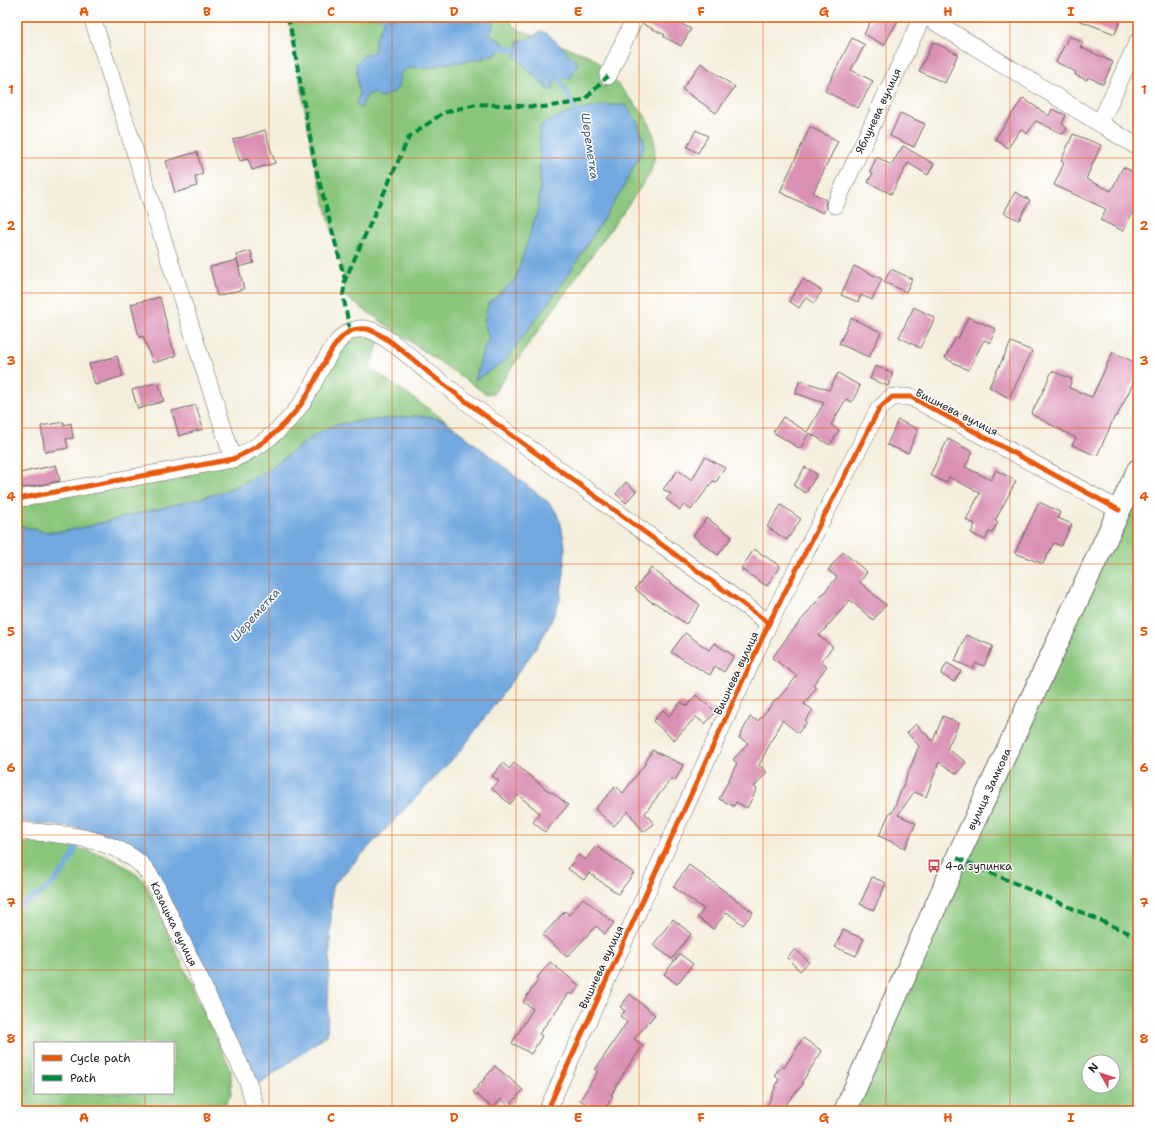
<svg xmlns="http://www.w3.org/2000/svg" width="1155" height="1128" font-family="'Shantell Sans',sans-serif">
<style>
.green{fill:#89c67c;stroke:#52714c;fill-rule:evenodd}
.water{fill:#71a8df;stroke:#46627e}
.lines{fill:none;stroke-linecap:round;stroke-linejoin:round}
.stream{stroke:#71a8df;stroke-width:5}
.building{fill:#da8fb4}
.minor-casing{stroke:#686660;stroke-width:18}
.tertiary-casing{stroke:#686660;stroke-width:24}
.minor{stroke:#fff;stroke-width:17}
.tertiary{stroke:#fff;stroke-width:22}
.quiet{stroke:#00873e;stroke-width:4;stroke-dasharray:8 4;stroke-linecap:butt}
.cycleway-casing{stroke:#fff;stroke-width:8}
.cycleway{stroke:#e8590c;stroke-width:5}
.grid{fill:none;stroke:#e8590c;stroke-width:1;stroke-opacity:0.55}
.labels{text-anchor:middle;stroke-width:3;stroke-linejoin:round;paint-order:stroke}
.street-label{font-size:11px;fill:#1c1c1c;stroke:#fff}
.poi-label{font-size:11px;fill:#1c1c1c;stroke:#fff;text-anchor:start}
.water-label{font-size:12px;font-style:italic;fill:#425b74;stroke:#fff}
.neatline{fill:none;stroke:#e8590c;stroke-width:1.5}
.grid-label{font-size:13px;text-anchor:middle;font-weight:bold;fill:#e8590c}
</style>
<rect width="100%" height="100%" fill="#fff"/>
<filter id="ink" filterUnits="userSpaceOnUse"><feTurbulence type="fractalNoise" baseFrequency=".025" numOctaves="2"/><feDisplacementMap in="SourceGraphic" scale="8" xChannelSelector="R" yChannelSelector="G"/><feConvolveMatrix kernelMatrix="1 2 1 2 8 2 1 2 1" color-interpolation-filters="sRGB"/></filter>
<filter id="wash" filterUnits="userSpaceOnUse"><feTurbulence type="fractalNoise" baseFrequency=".012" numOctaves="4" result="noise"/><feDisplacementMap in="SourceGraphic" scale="16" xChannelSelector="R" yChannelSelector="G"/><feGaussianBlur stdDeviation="0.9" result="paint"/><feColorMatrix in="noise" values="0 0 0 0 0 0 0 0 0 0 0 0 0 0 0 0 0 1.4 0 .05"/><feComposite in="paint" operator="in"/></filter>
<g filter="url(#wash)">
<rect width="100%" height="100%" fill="#f4efdd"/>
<g class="green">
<polygon points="287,17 510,17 513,26 520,30 590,56 597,61 644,114 650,125 654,136 655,147 654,160 650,174 493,394 485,393 343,295 345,280 315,165 290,25"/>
<polygon points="381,336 370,368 446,421 429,417 415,416 345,423 329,427 263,473 245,482 222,492 201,498 81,528 60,532 45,532 17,525 17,499 233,459 271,436 342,337"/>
<path d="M1138 470V1111H845ZM1089 1062H1113V1086H1089Z"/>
<path d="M17 842C54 845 93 846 125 866 132 870 138 876 144 881L231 1071V1094L225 1105 202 1111H17ZM35 1043H173V1093H35Z"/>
</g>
<g class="water">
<path d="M386 17H495L490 35 504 43 499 52 481 59 441 64 433 68H411L405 70 400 74C399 93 396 91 380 98L375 93 367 95 361 108 356 104 359 95 356 64 364 55 374 52 376 38Z"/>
<polygon points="541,31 548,34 578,63 571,78 559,78 553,81 554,89 549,90 514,56 517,50 518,41 526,40"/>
<polygon points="605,105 626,105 638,123 645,145 623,188 565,280 505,361 475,380 483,351 489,339 484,322 488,304 515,280 538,209 540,183 539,130 543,124 565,114"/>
<polygon points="415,416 429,417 446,421 549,503 556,512 561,524 565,546 564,573 560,600 549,626 536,648 461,750 332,886 327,1035 259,1084 250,1075 134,850 111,837 85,829 17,821 17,525 45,532 60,532 81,528 201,498 222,492 245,482 263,473 315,435 329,427 345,423"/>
</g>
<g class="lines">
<g class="stream">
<polyline points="383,17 385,20 392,21"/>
<polyline points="497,46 517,50 521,53"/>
<polyline points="553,74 559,78 577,112 578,118"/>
<path d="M17 906C36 899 54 884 66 867 70 861 73 854 77 847"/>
</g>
</g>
<g id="blocks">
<g class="building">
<polygon points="645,17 669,17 691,29 681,46 664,37 665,35 643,24"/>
<polygon points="873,17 900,17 884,45 864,34"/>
<polygon points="1073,17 1122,17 1115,34 1073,18"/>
<polygon points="1069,36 1083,43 1080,47 1113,62 1103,84 1088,77 1087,80 1075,75 1076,72 1056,62"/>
<polygon points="852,38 865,45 851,70 873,81 858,108 825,91"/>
<polygon points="933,42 958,54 945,83 919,71"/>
<polygon points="701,63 735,87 716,113 682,89"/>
<polygon points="1023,98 1049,116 1052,109 1066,115 1062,124 1067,128 1063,134 1036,121 1027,134 1021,129 1008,148 995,139"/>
<polygon points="900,113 925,124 914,147 890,136"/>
<polygon points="810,127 838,141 813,193 826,200 825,206 826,208 823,213 780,192"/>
<polygon points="265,130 275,163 252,170 248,159 240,161 233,140"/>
<polygon points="696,130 708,136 698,153 687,147"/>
<polygon points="1073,134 1101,145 1086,179 1111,191 1123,167 1138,174 1138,202 1123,231 1100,220 1106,209 1054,185 1064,163 1061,161"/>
<polygon points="903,146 934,164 928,175 908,163 891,194 868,182 873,173 870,171 877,157 891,165"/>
<polygon points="197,152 203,174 195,176 197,186 175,193 166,161"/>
<polygon points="1015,192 1030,200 1019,220 1004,213"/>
<polygon points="251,251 254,263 239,267 236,255"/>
<polygon points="237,260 244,289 217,296 210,267"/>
<polygon points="854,266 882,279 872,300 861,295 858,302 841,295"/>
<polygon points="891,269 912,279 906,292 884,282"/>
<polygon points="803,279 822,291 814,303 806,297 799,308 789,301"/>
<polygon points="160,297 171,342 176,356 153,363 143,336 139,337 131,304"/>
<polygon points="914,307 935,318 920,348 899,337"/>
<polygon points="968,317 996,329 990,343 984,340 968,370 945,358 956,337 958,339"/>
<polygon points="851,318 881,332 869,357 839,344"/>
<polygon points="1011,342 1032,351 1023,370 1009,398 989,387"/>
<polygon points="1113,352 1138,364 1138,373 1117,416 1115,416 1097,456 1072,445 1076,438 1031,414 1043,391 1052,371 1072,379 1069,388 1092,397"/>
<polygon points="117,356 123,376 95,385 89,364"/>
<polygon points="875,366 893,373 888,386 870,379"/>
<polygon points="838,373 860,386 852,402 846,399 831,425 839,430 830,445 809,433 800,449 773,432 783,417 807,432 824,403 795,393 800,380 829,390"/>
<polygon points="158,382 164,401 138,409 132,390"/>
<polygon points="196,405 203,429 179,436 172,411"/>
<polygon points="898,420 918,429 908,453 887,445"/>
<polygon points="64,422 64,425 71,423 73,438 66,439 68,448 45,452 41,426"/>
<polygon points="948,439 973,452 965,467 991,480 996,470 1016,481 995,521 998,522 992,533 989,532 985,540 971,533 975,524 966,520 980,493 949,477 946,483 930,475"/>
<polygon points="705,457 725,468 716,482 713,481 691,510 684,505 680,510 666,499 671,494 663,489 678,470 692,480"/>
<polygon points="56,465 60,481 23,488 20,473"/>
<polygon points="805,467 817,474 806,493 794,486"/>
<polygon points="626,482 636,491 626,503 616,494"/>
<polygon points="1039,502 1060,512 1058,518 1072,524 1061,546 1054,543 1043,564 1015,553"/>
<polygon points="781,505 801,519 787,540 767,527"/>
<polygon points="707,518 732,537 718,555 693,536"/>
<polygon points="754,549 780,566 767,586 741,569"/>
<polygon points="843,552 867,572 860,582 886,605 873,620 850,600 819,636 833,647 821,661 827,666 813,685 816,688 804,704 813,710 805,721 807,722 798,733 782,720 759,765 767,772 754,787 757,789 747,808 736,802 734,806 719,799 737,763 733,760 748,743 739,738 750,717 758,721 777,698 778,699 797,676 772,658 789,635 837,577 828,570"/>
<polygon points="651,568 700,605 686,624 654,602 653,603 635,589"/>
<polygon points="685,633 709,650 714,643 734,656 724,672 715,666 710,675 671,652"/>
<polygon points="966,635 993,646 984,666 976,663 973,669 955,661"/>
<polygon points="947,663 961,671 954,682 941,674"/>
<polygon points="696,695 716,712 705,724 696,717 674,740 653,721 663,710 669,716 681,702 687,706"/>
<polygon points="943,716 959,723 947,749 966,762 957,774 939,762 926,797 914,792 898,815 916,823 905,848 879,836 890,812 892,813 919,746 907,733 916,724 933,741"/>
<polygon points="652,750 683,765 675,781 671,779 645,813 654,824 643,832 628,811 614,826 595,809 616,786 623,793 645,764"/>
<polygon points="503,763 509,769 514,763 551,793 552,792 568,805 545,832 533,822 540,813 518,795 510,804 492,789 499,781 492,776"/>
<polygon points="596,846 634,873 618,894 589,873 584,880 568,869 578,855 585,860"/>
<polygon points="689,865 753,912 743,925 727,912 713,929 697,917 704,909 673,887"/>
<polygon points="872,877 886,883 874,910 860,904"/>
<polygon points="583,898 614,923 605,934 596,926 567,957 543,935 565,911 569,915"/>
<polygon points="673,919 691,934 672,959 653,945"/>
<polygon points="843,930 864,939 856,956 835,947"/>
<polygon points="795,949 809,962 800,971 787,958"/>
<polygon points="680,954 693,964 677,984 664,974"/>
<polygon points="550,962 580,986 572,995 569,993 539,1034 542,1036 531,1054 512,1043 533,1009 523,1002 539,979 537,978"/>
<polygon points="630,994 655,1015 634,1039 643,1045 632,1061 632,1060 611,1095 613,1096 604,1111 597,1111 580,1100 598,1071 595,1070 627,1022 620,1016 625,1011 620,1007"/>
<polygon points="803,1038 822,1051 802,1082 803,1084 780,1111 765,1111 779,1079 774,1075 782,1066 784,1068"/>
<polygon points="495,1066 523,1090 509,1106 501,1099 493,1108 473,1092"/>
</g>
</g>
</g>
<g filter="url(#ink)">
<use href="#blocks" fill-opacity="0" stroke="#686660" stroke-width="1"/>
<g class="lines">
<g class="minor-casing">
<g id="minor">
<polyline points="92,17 233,459"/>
<polyline points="927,17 1138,147"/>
<polyline points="608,76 635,17"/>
<polyline points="1100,123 1138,41"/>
<polyline points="835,205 922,17"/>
<path d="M17 499 233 459C261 447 284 428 302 403 315 385 332 336 353 330 358 329 362 328 367 329 384 333 415 361 429 373 475 409 522 443 569 477 636 526 702 574 769 623"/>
<path d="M17 831C56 833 105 836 137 861 146 868 152 878 157 888L248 1082 256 1111"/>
<polyline points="547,1111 769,623 879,409 892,397 911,397 1119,510"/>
</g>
</g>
<g class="tertiary-casing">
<polyline id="tertiary" points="845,1111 957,858 1138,470"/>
</g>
<use href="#minor" class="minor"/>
<use href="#tertiary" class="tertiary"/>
<g class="quiet">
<polyline points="287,17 290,25 315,165 345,280"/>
<polyline points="350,331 343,295 345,280 409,137 443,113 476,104 543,107 573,103 585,99 608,76"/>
<polyline points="957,858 1138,937"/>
</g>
<g class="cycleway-casing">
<g id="cycleway">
<path d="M17 499 233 459C261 447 284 428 302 403 315 385 332 336 353 330 358 329 362 328 367 329 384 333 415 361 429 373 475 409 522 443 569 477 636 526 702 574 769 623"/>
<polyline points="547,1111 769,623 879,409 892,397 911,397 1119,510"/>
</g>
</g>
<use href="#cycleway" class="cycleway"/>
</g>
</g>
<path class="grid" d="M145 17V1043M269 17V1111M392 17V1111M516 17V1111M639 17V1111M763 17V1111M886 17V1111M1010 17V1111M17 158H1138M17 293H1138M17 428H1138M17 564H1138M17 700H1138M17 835H1138M17 970H1138M145 1093V1111"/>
<defs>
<g id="bus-bare" transform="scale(1.08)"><path d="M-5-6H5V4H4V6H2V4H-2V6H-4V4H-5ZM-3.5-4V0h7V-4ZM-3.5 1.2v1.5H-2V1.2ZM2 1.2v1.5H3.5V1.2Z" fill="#d1495b" stroke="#fff" stroke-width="2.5" paint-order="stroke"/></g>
</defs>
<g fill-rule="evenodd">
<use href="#bus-bare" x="934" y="866"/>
</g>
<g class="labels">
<g class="street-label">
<text transform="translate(878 111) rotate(-65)" y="4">Яблунева вулиця</text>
<text transform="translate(957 412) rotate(27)" y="4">Вишнева вулиця</text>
<text transform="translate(736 673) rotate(-65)" y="4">Вишнева вулиця</text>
<text transform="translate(989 789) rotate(-65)" y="4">вулиця Замкова</text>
<text transform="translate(174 924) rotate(64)" y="4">Козацька вулиця</text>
<text transform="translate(601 967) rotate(-65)" y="4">Вишнева вулиця</text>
</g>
<g class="poi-label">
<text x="945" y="870">4-а зупинка</text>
</g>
<g class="water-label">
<text transform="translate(590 146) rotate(82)" y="4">Шереметка</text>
<text transform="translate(255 615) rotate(-48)" y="4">Шереметка</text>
</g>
</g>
<rect width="1155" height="1128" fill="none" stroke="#fff" stroke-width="44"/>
<rect x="34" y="1042" width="140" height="52" fill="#ffffff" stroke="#a4a4a4"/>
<rect x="42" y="1055" width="20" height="6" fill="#e8590c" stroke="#a4a4a4"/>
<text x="70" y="1062" font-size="12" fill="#1c1c1c">Cycle path</text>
<rect x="42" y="1075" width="20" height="6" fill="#00873e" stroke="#a4a4a4"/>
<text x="70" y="1082" font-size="12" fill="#1c1c1c">Path</text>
<g transform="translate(1101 1074) rotate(309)"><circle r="19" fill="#ffffff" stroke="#a4a4a4"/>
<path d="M0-3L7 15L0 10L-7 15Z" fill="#d1495b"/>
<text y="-6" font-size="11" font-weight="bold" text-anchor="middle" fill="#1c1c1c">N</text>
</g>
<rect x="22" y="22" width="1111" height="1084" class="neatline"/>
<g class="grid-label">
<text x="84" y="16">A</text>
<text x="207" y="16">B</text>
<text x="331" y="16">C</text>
<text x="454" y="16">D</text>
<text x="578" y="16">E</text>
<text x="701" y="16">F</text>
<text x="824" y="16">G</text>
<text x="948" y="16">H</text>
<text x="1071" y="16">I</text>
<text x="11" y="94">1</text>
<text x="1144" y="94">1</text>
<text x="11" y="230">2</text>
<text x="1144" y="230">2</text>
<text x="11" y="365">3</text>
<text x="1144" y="365">3</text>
<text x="11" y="501">4</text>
<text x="1144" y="501">4</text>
<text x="11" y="636">5</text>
<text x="1144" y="636">5</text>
<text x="11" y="772">6</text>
<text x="1144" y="772">6</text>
<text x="11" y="907">7</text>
<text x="1144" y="907">7</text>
<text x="11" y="1043">8</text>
<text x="1144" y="1043">8</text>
<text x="84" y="1122">A</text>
<text x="207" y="1122">B</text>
<text x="331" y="1122">C</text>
<text x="454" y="1122">D</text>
<text x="578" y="1122">E</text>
<text x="701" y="1122">F</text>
<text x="824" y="1122">G</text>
<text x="948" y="1122">H</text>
<text x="1071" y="1122">I</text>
</g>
</svg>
